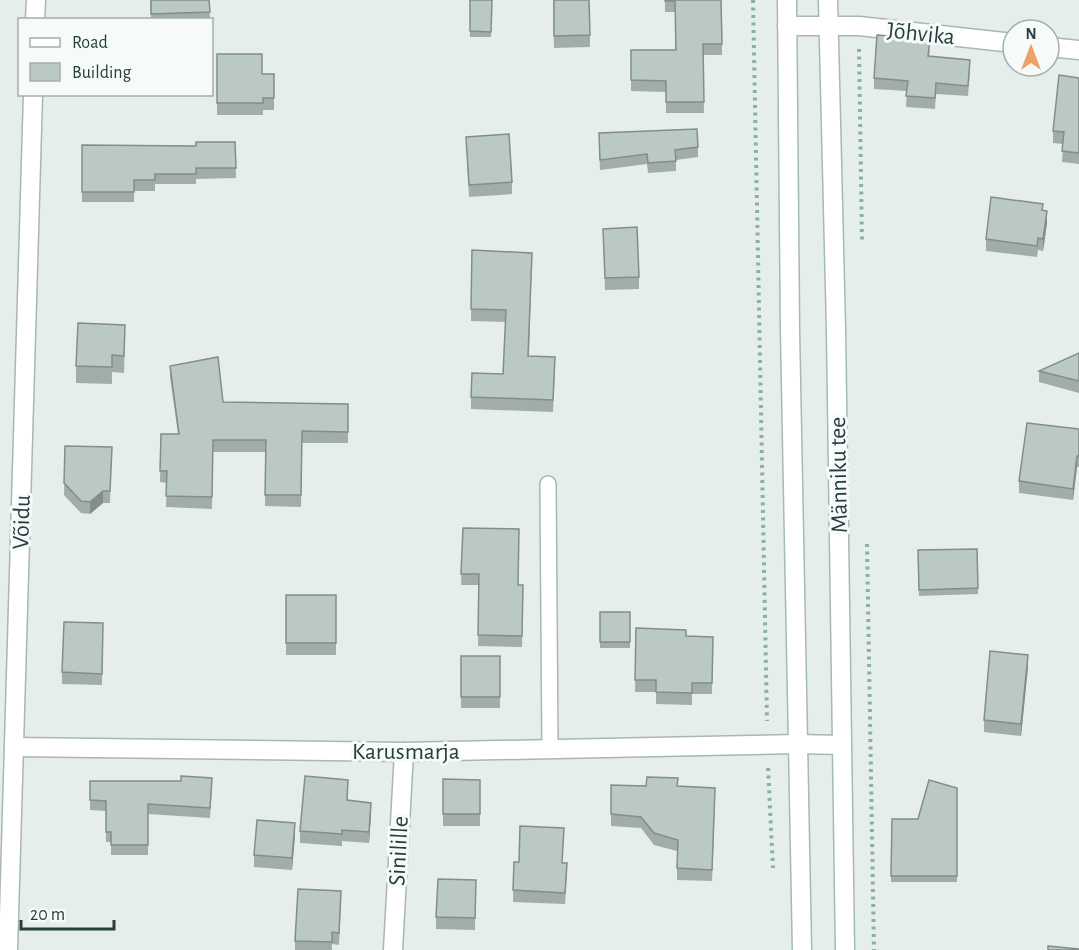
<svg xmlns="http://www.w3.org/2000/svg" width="1079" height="950" font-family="'Alegreya Sans',sans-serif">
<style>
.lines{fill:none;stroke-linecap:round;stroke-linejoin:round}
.lane-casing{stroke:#a8b6b4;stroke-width:18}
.street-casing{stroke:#a8b6b4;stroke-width:21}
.secondary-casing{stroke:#a5b9b6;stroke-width:21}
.path{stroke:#88b0ab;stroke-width:4;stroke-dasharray:3 4.5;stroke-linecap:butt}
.lane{stroke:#fff;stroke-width:15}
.street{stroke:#fff;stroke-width:18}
.secondary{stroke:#fff;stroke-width:18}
.wall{fill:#a1adaa}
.shaded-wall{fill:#838d8b}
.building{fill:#bbc9c6;stroke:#838d8b;stroke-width:1.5}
.labels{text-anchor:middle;stroke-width:6;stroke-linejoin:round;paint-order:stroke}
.street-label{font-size:24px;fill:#253f3e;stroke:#f6faf9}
</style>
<rect width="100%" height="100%" fill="#e6eeec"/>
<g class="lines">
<g class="lane-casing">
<polyline id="lane" points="548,484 550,749"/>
</g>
<g class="street-casing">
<g id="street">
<polyline points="35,20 36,0"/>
<polyline points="787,26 859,26 1013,43"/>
<polyline points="1049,47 1079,50"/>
<polyline points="14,747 404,752 797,744 841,745"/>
<polyline points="8,950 33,94"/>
<polyline points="393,950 404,752"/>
</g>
</g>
<g class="secondary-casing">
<g id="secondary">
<polyline points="787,0 790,330 802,950"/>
<polyline points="828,0 836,330 845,950"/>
</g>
</g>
<g class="path">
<polyline points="753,0 767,721"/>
<polyline points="859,49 862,242"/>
<polyline points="867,544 874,950"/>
<polyline points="768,768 773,868"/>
</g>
<use href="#lane" class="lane"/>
<use href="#street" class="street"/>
<use href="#secondary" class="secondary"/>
</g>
<g class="wall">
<polygon points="150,0 209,0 210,20 151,20"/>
<polygon points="470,0 492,0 491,37 470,37"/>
<polygon points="553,0 590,35 590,47 554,48"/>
<polygon points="665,0 691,0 722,44 722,55 703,55 704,113 666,113 666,92 631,91 631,50 675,50 675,12 665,12"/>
<polygon points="930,50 929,56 970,70 968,96 936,94 935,109 906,107 907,91 874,89 874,78"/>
<polygon points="217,54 262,74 274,74 274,110 263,110 263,115 217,115"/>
<polygon points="1079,78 1079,164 1062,162 1063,144 1053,143 1053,131"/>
<polygon points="466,137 512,182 512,194 469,197"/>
<polygon points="235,142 236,178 196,179 196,184 155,184 155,191 134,191 134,202 82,202 82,145 196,146"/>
<polygon points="599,143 698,147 698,157 676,160 676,171 648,173 647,164 600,170"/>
<polygon points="1043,211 1047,223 1043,251 1038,250 1037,257 986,251 986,239"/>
<polygon points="603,229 639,277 639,289 605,290"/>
<polygon points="472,250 532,253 529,356 555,369 553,412 471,409 471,397 503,374 506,322 471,321"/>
<polygon points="125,341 124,373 112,372 112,384 76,383 76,366"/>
<polygon points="1079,353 1079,393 1039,382 1039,371"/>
<polygon points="170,366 223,402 348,404 348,443 302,443 301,507 265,506 266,452 213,452 212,509 166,507 167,483 160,482 161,434 178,434 170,377"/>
<polygon points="1079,429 1079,467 1077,467 1073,500 1019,493 1019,481"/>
<polygon points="65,446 112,447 110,503 103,503 90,514 81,513 64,495"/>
<polygon points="463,528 518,585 523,585 522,647 478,646 479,585 461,585"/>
<polygon points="977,549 978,594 919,596 918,550"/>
<rect x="286" y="595" width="50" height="60"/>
<rect x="600" y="612" width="30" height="36"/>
<polygon points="103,623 102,685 62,684 62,672"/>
<polygon points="636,628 686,636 713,637 712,694 692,694 692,705 656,704 656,692 635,692"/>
<rect x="461" y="656" width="39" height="52"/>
<polygon points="1028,667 1021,736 984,732 984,720"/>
<polygon points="443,779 480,780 480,826 443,826"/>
<polygon points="90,781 212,788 210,818 148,814 148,855 111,855 111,842 106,842 106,811 90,810"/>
<polygon points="611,785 678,786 715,800 712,881 677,880 677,851 654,845 641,828 611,826"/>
<polygon points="957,788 957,882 891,882 892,819 918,819"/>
<polygon points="348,791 348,801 371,815 369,843 342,841 342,846 300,843 300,831"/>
<polygon points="295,835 292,870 254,867 254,855"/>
<polygon points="514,862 563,863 567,875 565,904 513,902"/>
<polygon points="476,880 475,930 436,929 436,917"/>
<polygon points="341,903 339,945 332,944 332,950 295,950 295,941"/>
</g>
<g class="shaded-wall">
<polygon points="1047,211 1047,223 1043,251 1043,239"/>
<polygon points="1077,456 1077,467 1073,500 1073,489"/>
<polygon points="103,491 103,503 90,514 90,502"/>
<polygon points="1028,655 1028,667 1021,736 1021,724"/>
<polygon points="371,803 371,815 369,843 369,832"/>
<polygon points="295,823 295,835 292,870 292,858"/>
</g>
<g class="building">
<polygon points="151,0 209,0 210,12 151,14"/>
<polygon points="470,0 492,0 491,32 470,31"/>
<polygon points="554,0 589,0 590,35 554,36"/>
<polygon points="665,0 721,0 722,44 703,44 704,102 666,102 666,81 631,80 631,50 676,50 675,1 665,1"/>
<polygon points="877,35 930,39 928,56 970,60 968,86 936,83 935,98 906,96 908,81 874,78"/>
<polygon points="217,54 262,54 262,74 274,74 274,98 263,98 263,103 217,103"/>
<polygon points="1059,75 1079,78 1079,153 1062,151 1064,132 1053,131"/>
<polygon points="697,129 698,147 675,150 676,161 648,163 647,154 600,160 599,133"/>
<polygon points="509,134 512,182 469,185 466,137"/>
<polygon points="196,142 235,142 236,168 196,168 196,174 155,174 155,180 134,180 134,192 82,192 82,145 196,146"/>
<polygon points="991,197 1043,204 1042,210 1047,211 1043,239 1038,238 1037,246 986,239"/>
<polygon points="637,227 639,277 605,278 603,229"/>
<polygon points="472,250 532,253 528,356 555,357 553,400 471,397 472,373 503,374 506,310 471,309"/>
<polygon points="78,323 125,325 124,356 112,355 112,367 76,366"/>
<polygon points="1079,353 1079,381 1039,371"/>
<polygon points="218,357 223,402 348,404 348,432 302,431 301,495 265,495 266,440 213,440 212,497 166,496 167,471 160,471 161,434 179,434 170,366"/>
<polygon points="1027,423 1079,429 1079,456 1077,456 1073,489 1019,481"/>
<polygon points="65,446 112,447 110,491 103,491 90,502 81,501 64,483"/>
<polygon points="463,528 519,529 518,585 523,585 522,636 478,635 479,574 461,574"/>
<polygon points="977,549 978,588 919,590 918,550"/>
<rect x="286" y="595" width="50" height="48"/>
<rect x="600" y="612" width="30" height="30"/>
<polygon points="64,622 103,623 102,674 62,672"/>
<polygon points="636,628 686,630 686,636 713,637 712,683 692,683 692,693 656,692 656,680 635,680"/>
<polygon points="990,651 1028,655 1021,724 984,720"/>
<rect x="461" y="656" width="39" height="41"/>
<polygon points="181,776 212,778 210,808 148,804 148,845 111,845 111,832 106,832 106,801 90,800 90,781 181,781"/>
<polygon points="305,776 348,780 347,800 371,803 369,832 342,830 342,834 300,831"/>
<polygon points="647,777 678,778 677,786 715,788 712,870 677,868 678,840 654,833 641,817 611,814 611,785 646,786"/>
<polygon points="443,779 480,780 480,814 443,814"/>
<polygon points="929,780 957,788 957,876 891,876 892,819 918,819"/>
<polygon points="257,820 295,823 292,858 254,855"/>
<polygon points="520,826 564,828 562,863 567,863 565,893 513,890 514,862 519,862"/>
<polygon points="438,879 476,880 475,918 436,917"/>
<polygon points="298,889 341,891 339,933 332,932 332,942 295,941"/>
<polygon points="1048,946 1079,949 1079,950 1048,950"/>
</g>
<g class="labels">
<g class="street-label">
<text transform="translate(921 33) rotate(6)" y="8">Jõhvika</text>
<text transform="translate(838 475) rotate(-91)" y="8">Männiku tee</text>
<text transform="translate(21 522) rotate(-88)" y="8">Võidu</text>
<text x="406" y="759">Karusmarja</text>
<text transform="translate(398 851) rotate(-87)" y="8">Sinilille</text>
</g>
</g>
<rect x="18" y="18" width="195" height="78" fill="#f6faf9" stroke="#a2afae" stroke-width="1.5"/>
<rect x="30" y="38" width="30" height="9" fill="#ffffff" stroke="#a2afae" stroke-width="1.5"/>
<text x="72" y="48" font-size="18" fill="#253f3e">Road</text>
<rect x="30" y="63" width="30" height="18" fill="#bbc9c6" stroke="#a2afae" stroke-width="1.5"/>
<text x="72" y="78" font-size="18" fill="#253f3e">Building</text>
<g transform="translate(1031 48)"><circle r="28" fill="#f6faf9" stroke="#a2afae" stroke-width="1.5"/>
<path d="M0-4.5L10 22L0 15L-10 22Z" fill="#eba267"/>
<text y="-9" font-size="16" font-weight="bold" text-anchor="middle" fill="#253f3e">N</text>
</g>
<path d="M21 920v9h93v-9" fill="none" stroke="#253f3e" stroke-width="3"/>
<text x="30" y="920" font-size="18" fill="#253f3e" stroke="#f6faf9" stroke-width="4.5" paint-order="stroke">20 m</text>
</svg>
